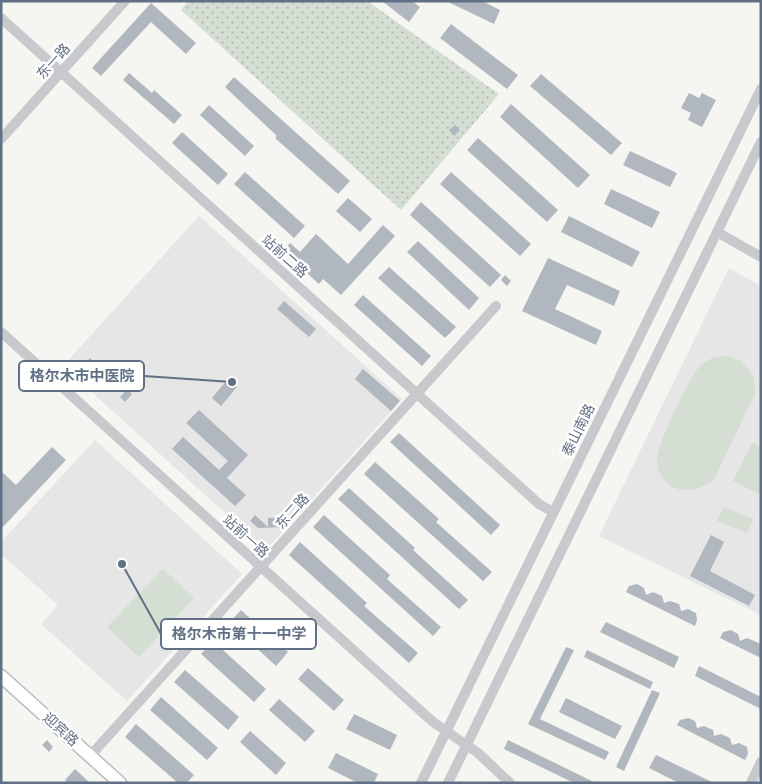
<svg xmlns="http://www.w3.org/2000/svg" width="762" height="784" font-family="Helvetica,'Noto Sans SC',sans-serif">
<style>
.built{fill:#e5e6e5}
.grass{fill:url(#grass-dots)}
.garden{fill:#d5ded2}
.building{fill:#b1b7be}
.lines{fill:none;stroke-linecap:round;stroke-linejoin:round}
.major-casing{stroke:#b9bcc0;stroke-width:15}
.minor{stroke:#c7c9cd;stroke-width:10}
.major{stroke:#fff;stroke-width:12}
.labels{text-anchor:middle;stroke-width:5;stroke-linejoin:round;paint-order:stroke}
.street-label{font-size:14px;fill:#617085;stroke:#fff}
.leader{fill:none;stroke:#617085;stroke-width:2}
.callout-dot{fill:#617085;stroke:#fff;stroke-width:2}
.callout{fill:#fff;stroke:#617085;stroke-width:2}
.callout-label{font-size:15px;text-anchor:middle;font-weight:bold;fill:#617085}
</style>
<defs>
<pattern id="grass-dots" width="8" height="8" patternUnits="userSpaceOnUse" patternTransform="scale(1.25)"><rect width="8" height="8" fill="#d5ded2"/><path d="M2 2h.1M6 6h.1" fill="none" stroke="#b0b8b0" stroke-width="1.8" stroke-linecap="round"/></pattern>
</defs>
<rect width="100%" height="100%" fill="#f5f6f1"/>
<g class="built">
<polygon points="199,216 402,399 266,550 63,366"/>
<polygon points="729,268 761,286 761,615 599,536"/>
<polygon points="95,440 242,574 127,701 41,624 58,605 1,554 1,542"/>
</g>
<polygon class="grass" points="188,1 367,1 499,94 401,210 181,10"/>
<g class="garden">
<path d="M728 356 740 361 750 371 754 378 755 394 714 479C694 498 659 493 657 461 656 446 691 373 702 364 710 358 718 356 728 356Z"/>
<polygon points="752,443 761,447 761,495 733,481"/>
<polygon points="723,507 753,519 747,533 717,521"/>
<polygon points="163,569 194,598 139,657 107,627"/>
</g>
<g class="building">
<polygon points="382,1 412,1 420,7 409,22"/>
<polygon points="446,1 482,1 500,10 494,24"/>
<polygon points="151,3 196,43 186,54 151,22 101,76 92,68"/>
<polygon points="451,24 518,75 507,89 440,38"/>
<polygon points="129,73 152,93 154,90 182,115 174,124 123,80"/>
<polygon points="541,74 622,143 611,155 530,86"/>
<polygon points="234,77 350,181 338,194 275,138 277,136 225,87"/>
<polygon points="689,93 699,98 702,93 716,100 702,127 688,120 691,113 681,108"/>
<polygon points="511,104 590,175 578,188 500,117"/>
<polygon points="209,105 254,146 245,156 200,115"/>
<polygon points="455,125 460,130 454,136 449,130"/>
<polygon points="182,132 228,174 218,185 172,143"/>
<polygon points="478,138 558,210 547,222 467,150"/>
<polygon points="630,151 677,173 670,187 623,165"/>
<polygon points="245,172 305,226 294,238 234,184"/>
<polygon points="451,172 531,244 520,256 440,184"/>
<polygon points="611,189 660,212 652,228 604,204"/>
<polygon points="348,198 372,219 360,232 336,211"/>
<polygon points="421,202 501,275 490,287 410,215"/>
<polygon points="569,216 640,252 632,267 561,232"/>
<polygon points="383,225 395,236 341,295 323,279 319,284 283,251 290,243 300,252 316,234 348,264"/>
<polygon points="418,241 479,298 469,310 407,252"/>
<polygon points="548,258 620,291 614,306 567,285 555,309 602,331 596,345 522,311"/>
<polygon points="389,267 456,327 445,338 378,278"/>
<polygon points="505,275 511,281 507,286 501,280"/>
<polygon points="363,295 431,356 422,366 354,305"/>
<polygon points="284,301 316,329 309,337 277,309"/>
<polygon points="90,358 112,379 105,386 83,366"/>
<polygon points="363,369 400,401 391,411 355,379"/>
<polygon points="228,379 237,387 221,406 212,398"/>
<polygon points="127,389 132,394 125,402 120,397"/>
<polygon points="199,410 248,455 227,478 246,495 235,506 172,449 183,437 219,470 228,461 186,423"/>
<polygon points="399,433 500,525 491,535 390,442"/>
<polygon points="52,447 66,460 1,529 1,471 16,485"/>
<polygon points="375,462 439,519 436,522 492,572 483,581 364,474"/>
<polygon points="349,488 415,548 413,550 468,600 459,609 338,499"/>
<polygon points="255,515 268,527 268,518 284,517 284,527 258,528 250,521"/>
<polygon points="324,515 390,575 387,579 441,627 433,636 313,527"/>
<polygon points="711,535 724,542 710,571 755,595 749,606 690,576"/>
<polygon points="300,542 367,603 364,606 418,653 409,663 289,555"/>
<polygon points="637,584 644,588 646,595 653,592 662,596 664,603 670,601 679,604 681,611 688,609 696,613 697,620 695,626 626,592 629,586"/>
<polygon points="241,610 288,652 276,666 229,623"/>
<polygon points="606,622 679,657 674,668 600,632"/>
<polygon points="731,630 738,634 740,641 747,638 761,644 761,658 720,638 723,632"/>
<polygon points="213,641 266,689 254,702 201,654"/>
<polygon points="566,647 574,650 540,719 609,752 605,760 528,724"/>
<polygon points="587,650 653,682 650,689 584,657"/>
<polygon points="699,666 761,697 761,709 695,676"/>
<polygon points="308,668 344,700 334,711 298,679"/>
<polygon points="185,670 239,717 228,730 174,682"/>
<polygon points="652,690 660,693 624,771 616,767"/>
<polygon points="161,697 218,748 207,760 150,710"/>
<polygon points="566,698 622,726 615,739 559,712"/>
<polygon points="279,699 315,731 305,742 269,710"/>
<polygon points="354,714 397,735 390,750 346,729"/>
<polygon points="688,718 695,721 697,728 704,726 713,730 714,736 721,734 730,738 732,745 739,743 747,747 748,754 745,760 677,725 680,720"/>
<polygon points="136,724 194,775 187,783 178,783 125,737"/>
<polygon points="250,731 286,763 276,775 240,742"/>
<polygon points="47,740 53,747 49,752 42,745"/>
<polygon points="508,740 596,783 574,783 504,749"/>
<polygon points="336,753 378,774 374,783 358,783 328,768"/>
<polygon points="656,755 714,783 679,783 649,768"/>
<polygon points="75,769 90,783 68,783 65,780"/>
</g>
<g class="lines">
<g class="major-casing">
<polyline id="major" points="1,676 120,783"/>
</g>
<g class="minor">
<polyline points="1,18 539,504 553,512"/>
<polyline points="1,139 125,1"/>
<polyline points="717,232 761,257"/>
<polyline points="1,332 433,722 478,753 510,783"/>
<polyline points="90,756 496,306"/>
<polyline points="421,783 761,89"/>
<polyline points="448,783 761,142"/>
<polyline points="751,783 761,762"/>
</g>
<use href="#major" class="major"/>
</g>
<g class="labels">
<g class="street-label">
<text transform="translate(53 61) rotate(-48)" y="5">东一路</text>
<text transform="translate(285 256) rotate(42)" y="5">站前二路</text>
<text transform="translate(578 430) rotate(-64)" y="5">泰山南路</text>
<text transform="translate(292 511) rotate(-48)" y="5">东二路</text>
<text transform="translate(246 536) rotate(42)" y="5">站前一路</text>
<text transform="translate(61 729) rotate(42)" y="5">迎宾路</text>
</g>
</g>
<path class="leader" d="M232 382L144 376M122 564L161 634"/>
<g class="callout-dot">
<circle cx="232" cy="382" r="5"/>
<circle cx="122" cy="564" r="5"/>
</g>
<g class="callout">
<rect x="19" y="361" width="125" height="30" rx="5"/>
<rect x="161" y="619" width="155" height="30" rx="5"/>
</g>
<g class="callout-label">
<text x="82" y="381">格尔木市中医院</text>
<text x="239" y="639">格尔木市第十一中学</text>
</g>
<rect width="762" height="784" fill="none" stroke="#617085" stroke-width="5"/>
</svg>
